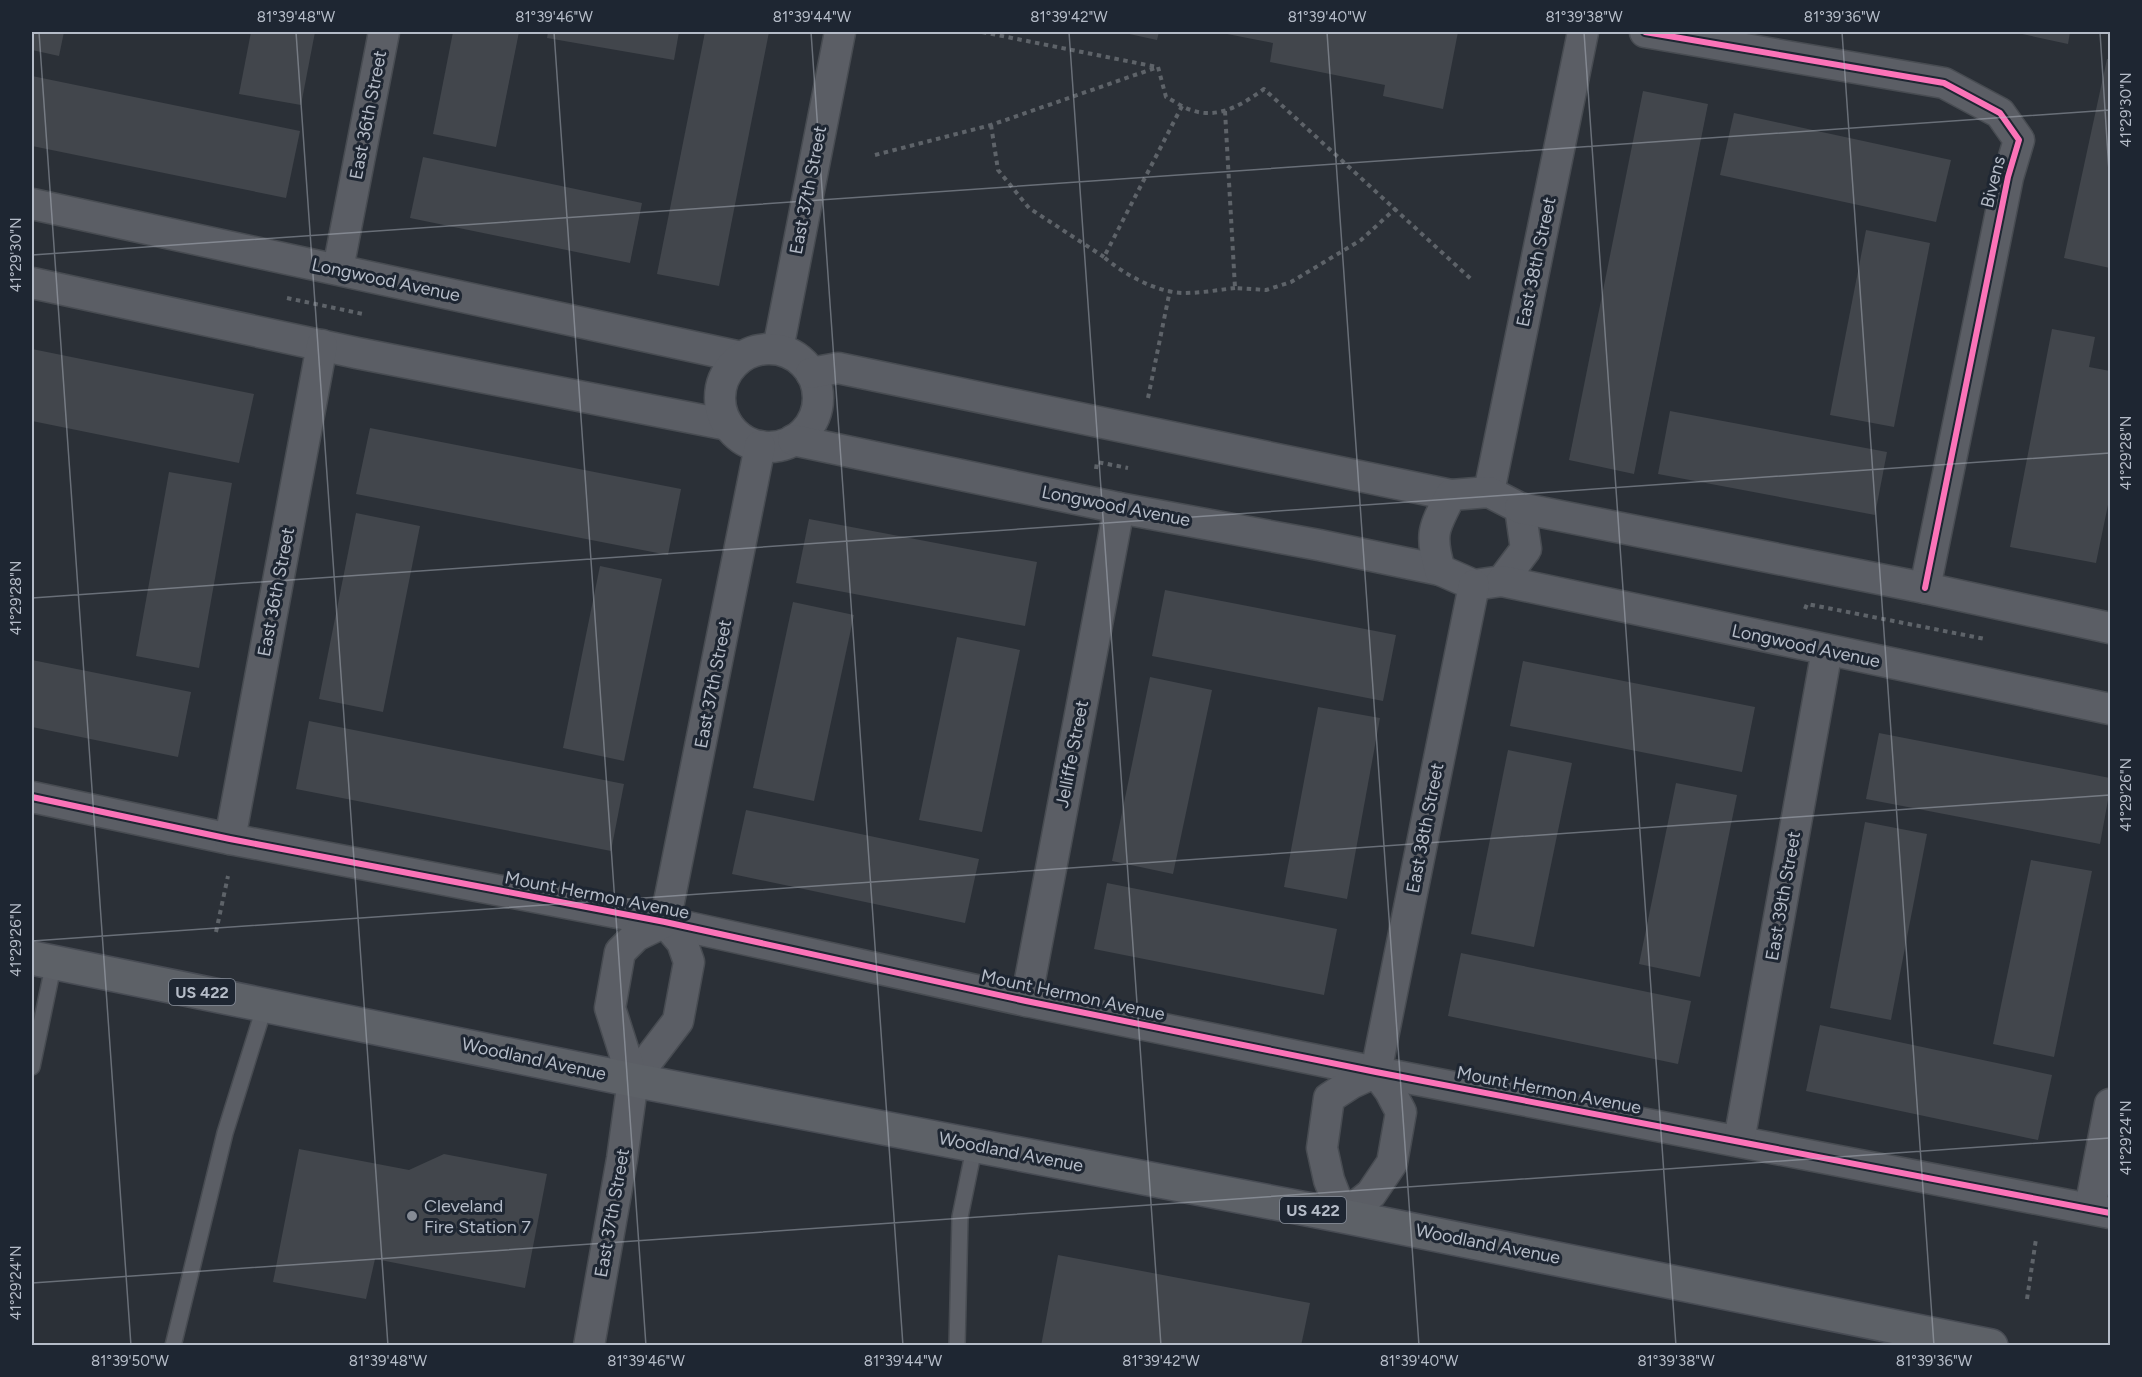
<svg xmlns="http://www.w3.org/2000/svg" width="2142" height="1377" font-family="Figtree,sans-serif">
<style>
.building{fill:#42464c}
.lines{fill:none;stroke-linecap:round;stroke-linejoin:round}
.lane-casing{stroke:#484c52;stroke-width:18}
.street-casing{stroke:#484c52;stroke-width:33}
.primary-casing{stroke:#484c54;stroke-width:36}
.path{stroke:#5e6369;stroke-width:4;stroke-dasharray:4.5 4.5;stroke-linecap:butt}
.lane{stroke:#5b5e65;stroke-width:15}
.street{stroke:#5b5e65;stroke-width:30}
.primary{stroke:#5d6167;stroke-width:33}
.cycleway-casing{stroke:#1e2632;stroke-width:10}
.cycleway{stroke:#fb73b8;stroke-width:6}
.ticks{fill:none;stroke:#b5bcc8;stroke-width:1.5;stroke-opacity:0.45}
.poi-dot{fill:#858b95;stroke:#1e2632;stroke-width:2}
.labels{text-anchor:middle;stroke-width:6;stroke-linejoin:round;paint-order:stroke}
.shield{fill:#1e2632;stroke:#888f9b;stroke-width:1.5}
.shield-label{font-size:16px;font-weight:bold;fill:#b5bcc8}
.street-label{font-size:18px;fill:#b5bcc8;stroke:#1e2632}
.poi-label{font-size:18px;fill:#b5bcc8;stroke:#1e2632;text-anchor:start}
.neatline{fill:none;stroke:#b5bcc8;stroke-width:2}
.ticks-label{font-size:15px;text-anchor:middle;fill:#b5bcc8}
</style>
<rect width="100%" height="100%" fill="#2b3037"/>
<g class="building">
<polygon points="32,32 64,32 59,56 32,50"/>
<polygon points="251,32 315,32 301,105 239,94"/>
<polygon points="453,32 519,32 496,147 433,134"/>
<polygon points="548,32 679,32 674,60 547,38"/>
<polygon points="705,32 769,32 719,286 657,274"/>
<polygon points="1120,32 1159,32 1157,40"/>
<polygon points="2013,32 2070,32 2068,44"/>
<polygon points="1222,33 1222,32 1458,32 1443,109 1383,96 1385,85 1270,62 1273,43"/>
<polygon points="2107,59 2110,59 2110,268 2064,258"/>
<polygon points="32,76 300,131 286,198 32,146"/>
<polygon points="1643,91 1708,104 1634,474 1569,460"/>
<polygon points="1734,113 1951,160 1936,222 1720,175"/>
<polygon points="423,157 642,203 630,263 410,218"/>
<polygon points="1866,230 1930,243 1894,427 1830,415"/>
<polygon points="2052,329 2095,337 2089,367 2110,371 2110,501 2109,500 2096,563 2010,547"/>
<polygon points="32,349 254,394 239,463 32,421"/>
<polygon points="1670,411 1887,452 1875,515 1658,474"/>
<polygon points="370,428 681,489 668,555 356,494"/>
<polygon points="169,472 232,483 199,668 136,656"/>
<polygon points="356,513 420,526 383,712 319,699"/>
<polygon points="809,519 1037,562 1025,626 796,583"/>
<polygon points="600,566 662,579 624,761 563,748"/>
<polygon points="1165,590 1396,635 1383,701 1152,656"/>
<polygon points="793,602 854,615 814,801 753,788"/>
<polygon points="957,637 1020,650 982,832 919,820"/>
<polygon points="32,660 191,692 178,757 32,727"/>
<polygon points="1523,661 1755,707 1742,772 1510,726"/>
<polygon points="1150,677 1212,690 1173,874 1112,861"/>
<polygon points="1318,707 1380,718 1347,899 1284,887"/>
<polygon points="309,721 624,784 611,851 296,789"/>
<polygon points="1879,733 2110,778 2110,789 2100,844 1866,799"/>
<polygon points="1508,750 1572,763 1534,947 1471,934"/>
<polygon points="1676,783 1737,795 1700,977 1639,964"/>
<polygon points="746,810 979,859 965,923 732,874"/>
<polygon points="1865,822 1927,834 1891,1020 1830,1008"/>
<polygon points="2031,860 2092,871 2054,1057 1993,1044"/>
<polygon points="1107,883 1337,929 1324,995 1094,949"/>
<polygon points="1461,953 1691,1001 1678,1064 1448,1016"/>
<polygon points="1820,1025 2052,1075 2038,1140 1806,1091"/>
<polygon points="299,1149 409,1170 444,1154 547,1174 525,1288 375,1259 366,1299 273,1282"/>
<polygon points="1058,1255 1310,1303 1301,1346 1041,1346"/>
</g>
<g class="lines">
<g class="lane-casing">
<g id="lane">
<polyline points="32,1067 54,962"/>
<polyline points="173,1346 225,1133 265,1005"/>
<polyline points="957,1346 960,1217 975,1144"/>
</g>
</g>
<g class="street-casing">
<g id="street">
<polyline points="1645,32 1944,83 2000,113 2019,140 2008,177 1925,588"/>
<polyline points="32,204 741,357"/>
<polyline points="338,269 384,32"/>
<polyline points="32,283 357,353 728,425"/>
<polyline points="778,349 840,32"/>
<circle cx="769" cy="398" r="49"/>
<polyline points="811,373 838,368 1451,495"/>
<polyline points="793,440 1119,508 1319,545 1440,570"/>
<polyline points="1489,492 1583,32"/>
<path d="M1489 492 1520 508 1526 549 1502 581 1474 585 1440 570C1429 534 1434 527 1451 495Z"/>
<polyline points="1520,508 1925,588 2110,628"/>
<polyline points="1502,581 2110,709"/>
<polyline points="32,797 230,839 665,922 1026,1001 1376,1072 2110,1213"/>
<polyline points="230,839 322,345"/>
<polyline points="665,922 760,446"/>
<polyline points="1026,1001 1119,508"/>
<polyline points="1376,1072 1352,1083 1329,1098 1322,1148 1329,1180 1343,1216 1371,1194 1392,1163 1401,1112 1390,1091 1376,1072 1474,585"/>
<polyline points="633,1080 678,1021 689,962 682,942 665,922"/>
<polyline points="1739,1141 1827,650"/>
<polyline points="2090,1208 2110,1104"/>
<polyline points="589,1346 622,1159 633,1080 610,1008 620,952 636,936 665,922"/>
</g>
</g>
<g class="primary-casing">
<polyline id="primary" points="32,958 633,1080 1343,1216 1991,1346"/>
</g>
<g class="path">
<polyline points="982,32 1157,67"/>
<path d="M1158 67 1166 97C1174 101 1182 107 1191 110 1218 120 1243 104 1264 89L1472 280"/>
<path d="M1182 106 1104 257C1123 274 1158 293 1184 293 1201 293 1218 290 1235 288"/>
<polyline points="1225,111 1235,288 1266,290 1291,282 1361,240 1396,208"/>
<polyline points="991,125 998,170 1029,208 1104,257"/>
<polyline points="875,155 991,125 1158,67"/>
<polyline points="287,298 363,314"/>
<polyline points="1148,398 1170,290"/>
<polyline points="1096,469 1097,462 1128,468"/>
<polyline points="1805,609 1807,604 1985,639"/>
<polyline points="216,932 228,876"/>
<polyline points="2027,1299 2036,1239"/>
</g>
<use href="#lane" class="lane"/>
<use href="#street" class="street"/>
<use href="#primary" class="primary"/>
<g class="cycleway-casing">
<g id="cycleway">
<polyline points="1645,32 1944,83 2000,113 2019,140 2008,177 1925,588"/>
<polyline points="32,797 230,839 665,922 1026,1001 1376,1072 2110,1213"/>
</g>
</g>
<use href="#cycleway" class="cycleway"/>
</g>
<path class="ticks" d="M39 32 131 1346M296 32 388 1346M554 32 646 1346M811 32 903 1346M1069 32 1161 1346M1327 32 1419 1346M1584 32 1676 1346M1842 32 1934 1346M2100 32 2110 187M32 255 2110 110M32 598 2110 453M32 941 2110 795M32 1283 2110 1138"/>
<circle class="poi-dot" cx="412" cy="1216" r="6"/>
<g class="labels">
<g class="shield">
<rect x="169" y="979" width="66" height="26" rx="4.5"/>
<rect x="1280" y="1197" width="66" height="26" rx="4.5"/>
</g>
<g class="shield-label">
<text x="202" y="998">US 422</text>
<text x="1313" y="1216">US 422</text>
</g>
<g class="street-label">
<text transform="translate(368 115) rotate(-79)" y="6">East 36th Street</text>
<text transform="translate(1993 182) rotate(-76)" y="6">Bivens</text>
<text transform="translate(808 190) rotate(-79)" y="6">East 37th Street</text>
<text transform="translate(1536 262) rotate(-78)" y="6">East 38th Street</text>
<text transform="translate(386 280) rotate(12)" y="6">Longwood Avenue</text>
<text transform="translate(1116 506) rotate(11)" y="6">Longwood Avenue</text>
<text transform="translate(276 592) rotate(-79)" y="6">East 36th Street</text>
<text transform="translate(1806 646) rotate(12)" y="6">Longwood Avenue</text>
<text transform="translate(713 684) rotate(-79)" y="6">East 37th Street</text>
<text transform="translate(1072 754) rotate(-79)" y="6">Jelliffe Street</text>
<text transform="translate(1425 828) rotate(-79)" y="6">East 38th Street</text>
<text transform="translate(597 895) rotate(11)" y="6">Mount Hermon Avenue</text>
<text transform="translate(1783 896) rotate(-80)" y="6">East 39th Street</text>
<text transform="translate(1073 995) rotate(12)" y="6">Mount Hermon Avenue</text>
<text transform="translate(534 1059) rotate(12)" y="6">Woodland Avenue</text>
<text transform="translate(1549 1090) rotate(11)" y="6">Mount Hermon Avenue</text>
<text transform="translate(1011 1152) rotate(11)" y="6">Woodland Avenue</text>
<text transform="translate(612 1213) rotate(-80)" y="6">East 37th Street</text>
<text transform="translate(1488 1244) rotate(11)" y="6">Woodland Avenue</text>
</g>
<g class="poi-label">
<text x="424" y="1212">Cleveland<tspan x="424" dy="21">Fire Station 7</tspan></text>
</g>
</g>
<rect width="2142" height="1377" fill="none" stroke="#1e2632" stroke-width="66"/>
<rect x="33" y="33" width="2076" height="1311" class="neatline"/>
<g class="ticks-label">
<text x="296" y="22">81°39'48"W</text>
<text x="554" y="22">81°39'46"W</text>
<text x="812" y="22">81°39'44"W</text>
<text x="1069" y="22">81°39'42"W</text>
<text x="1327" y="22">81°39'40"W</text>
<text x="1584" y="22">81°39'38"W</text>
<text x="1842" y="22">81°39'36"W</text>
<text transform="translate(2126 110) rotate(-90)" y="5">41°29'30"N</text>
<text transform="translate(16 255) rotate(-90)" y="5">41°29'30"N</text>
<text transform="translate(2126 453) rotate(-90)" y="5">41°29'28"N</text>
<text transform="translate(16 598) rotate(-90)" y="5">41°29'28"N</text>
<text transform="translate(2126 795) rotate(-90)" y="5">41°29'26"N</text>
<text transform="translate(16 940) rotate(-90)" y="5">41°29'26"N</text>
<text transform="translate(2126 1138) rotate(-90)" y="5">41°29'24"N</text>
<text transform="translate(16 1283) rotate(-90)" y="5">41°29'24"N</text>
<text x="130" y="1366">81°39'50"W</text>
<text x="388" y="1366">81°39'48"W</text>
<text x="646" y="1366">81°39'46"W</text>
<text x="903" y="1366">81°39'44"W</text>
<text x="1161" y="1366">81°39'42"W</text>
<text x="1419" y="1366">81°39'40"W</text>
<text x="1676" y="1366">81°39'38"W</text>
<text x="1934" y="1366">81°39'36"W</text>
</g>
</svg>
